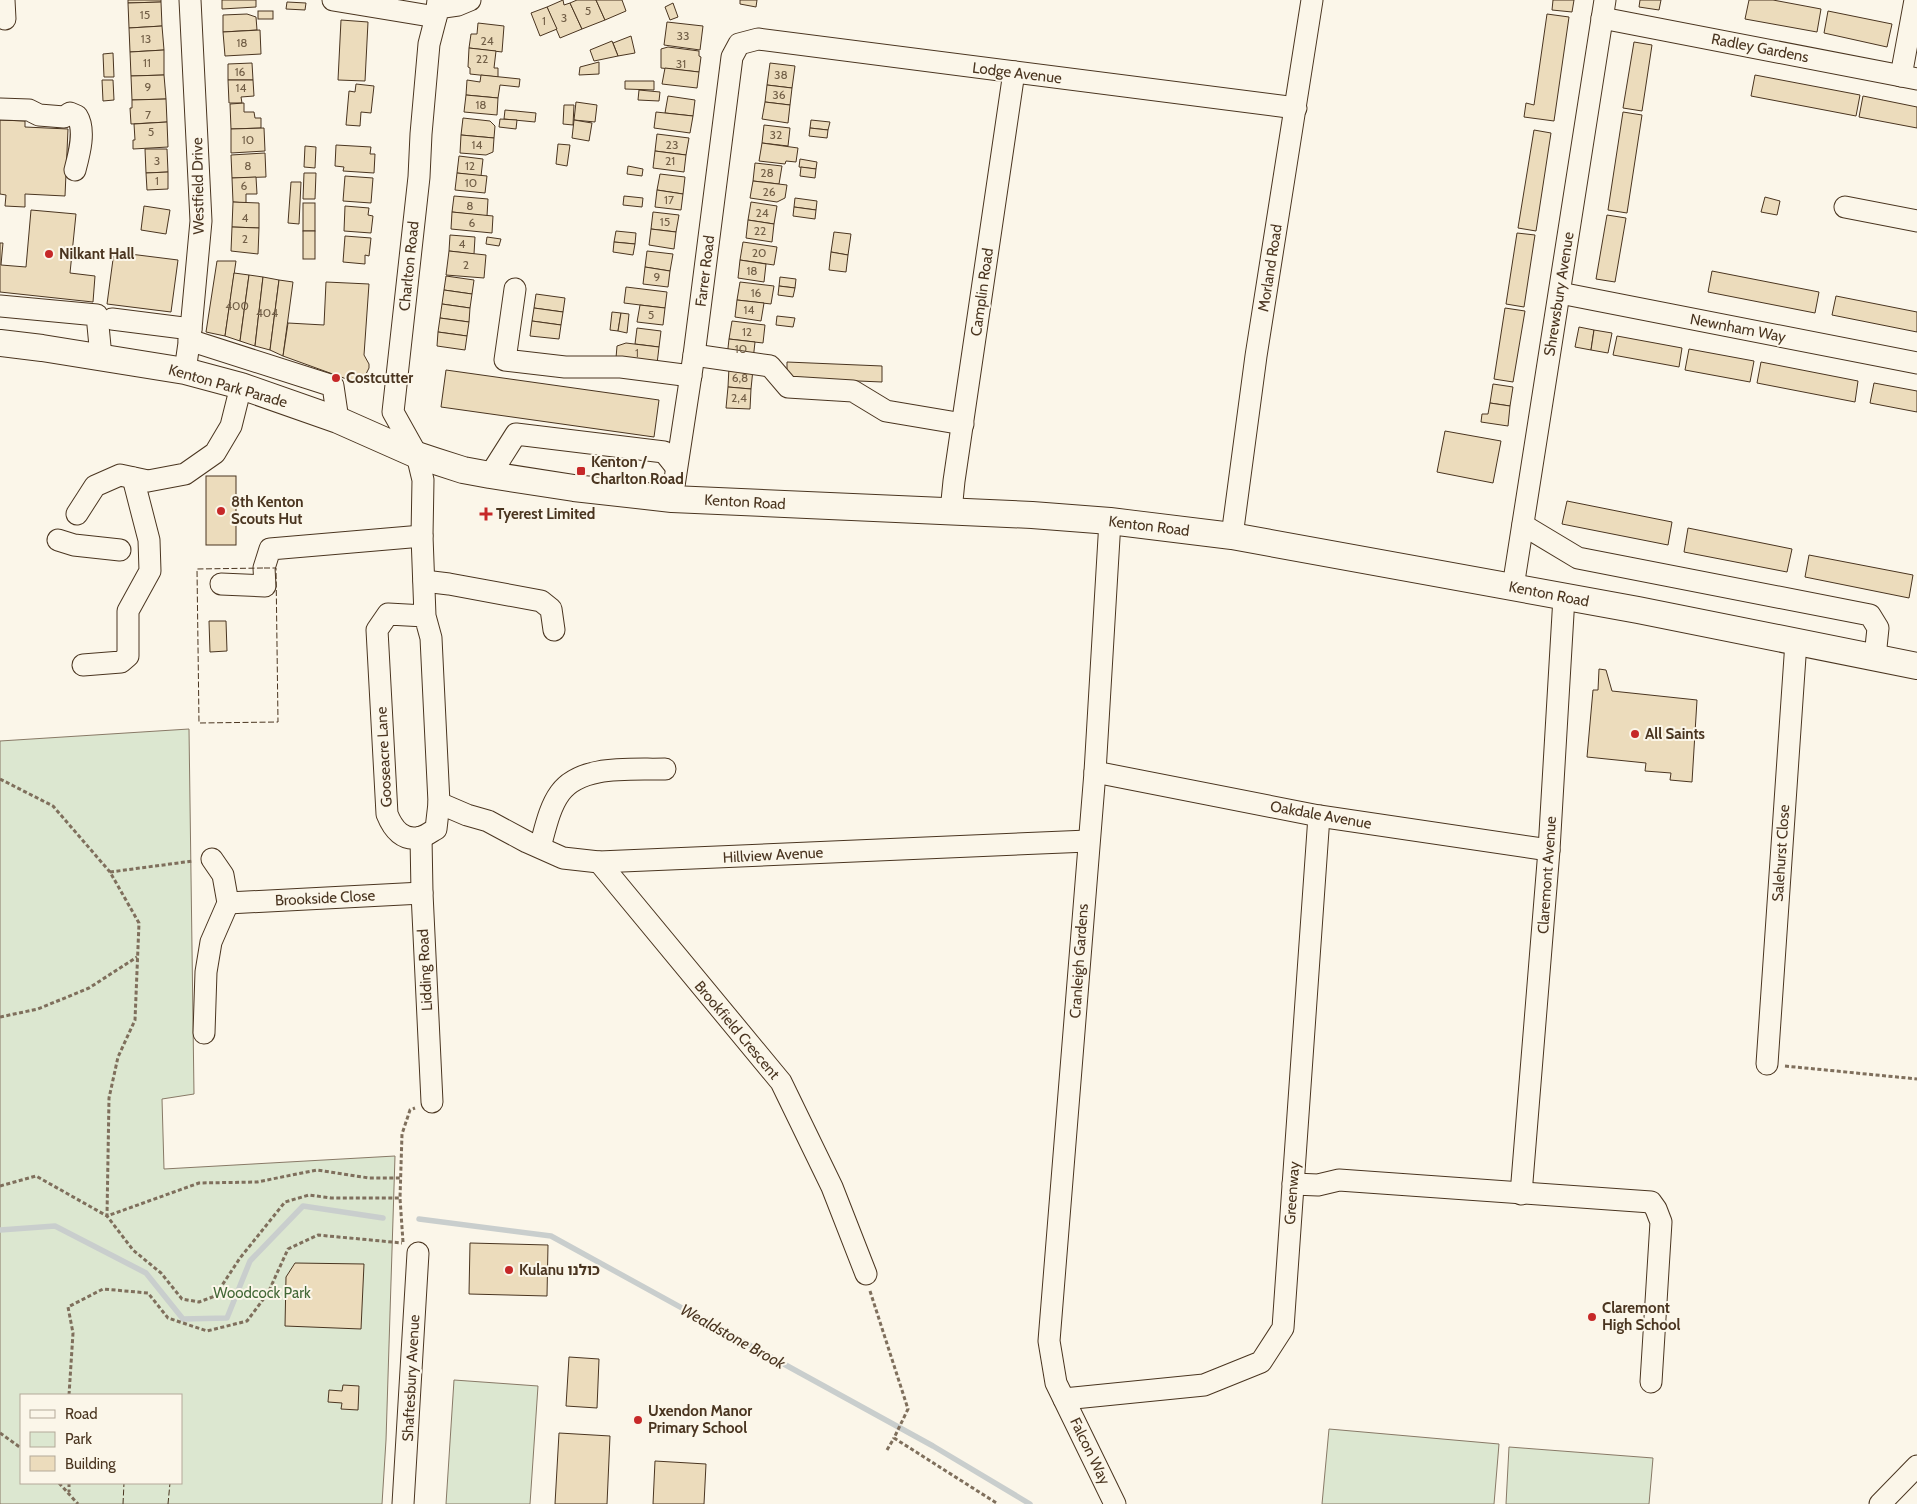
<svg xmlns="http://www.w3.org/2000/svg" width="1917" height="1504" font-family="Cabin,'Noto Sans Hebrew',sans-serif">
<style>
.green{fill:#dce7d0;stroke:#887966;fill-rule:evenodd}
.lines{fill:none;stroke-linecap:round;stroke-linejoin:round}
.stream{stroke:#c9cecd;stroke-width:5.5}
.building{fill:#ecdcbc;stroke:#4a3520}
.minor-casing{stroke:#4a3520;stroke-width:23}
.major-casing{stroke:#4a3520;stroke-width:28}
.path{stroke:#7f6f5c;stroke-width:3;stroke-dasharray:4 2.5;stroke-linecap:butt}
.minor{stroke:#fbf6e9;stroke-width:21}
.major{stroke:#fbf6e9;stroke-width:26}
.fence{stroke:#4a3520;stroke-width:1;stroke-dasharray:6 2.5;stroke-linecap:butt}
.poi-dot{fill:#c62828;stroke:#fbf6e9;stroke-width:2}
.labels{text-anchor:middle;stroke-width:4;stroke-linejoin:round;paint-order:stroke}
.number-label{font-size:12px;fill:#725f47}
.street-label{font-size:15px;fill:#4a3520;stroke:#fbf6e9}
.poi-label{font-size:15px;font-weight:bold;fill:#4a3520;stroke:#fbf6e9;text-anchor:start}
.park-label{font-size:15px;fill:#436837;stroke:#fbf6e9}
.water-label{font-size:16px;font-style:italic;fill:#4a3520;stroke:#fbf6e9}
</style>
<rect width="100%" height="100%" fill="#fbf6e9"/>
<g class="green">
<path d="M189 729 194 1094 162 1099 164 1169 395 1156 386 1440 382 1504H0V741ZM21 1395H181V1483H21Z"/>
<polygon points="454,1380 538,1386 530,1504 446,1504"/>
<polygon points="1329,1429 1499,1444 1494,1504 1322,1504"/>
<polygon points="1509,1447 1653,1458 1649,1504 1506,1504"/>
</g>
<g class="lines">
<g class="stream">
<polyline points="419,1219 551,1236 933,1446 1030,1504"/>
<polyline points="0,1230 55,1226 146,1273 183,1319 227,1318 250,1261 303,1206 383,1218"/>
</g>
</g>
<g class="building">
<polygon points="128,0 161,0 161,2 128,3"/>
<polygon points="222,0 256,0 256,7 222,9"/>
<polygon points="563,0 564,5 570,3 582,29 560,38 547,7"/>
<polygon points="577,0 596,0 605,20 582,29 570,3"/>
<polygon points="596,0 622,0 626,11 605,20"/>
<polygon points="740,0 757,0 756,7 740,4"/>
<polygon points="1553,0 1574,0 1572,12 1552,10"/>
<polygon points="1640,0 1661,0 1659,10 1639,7"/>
<polygon points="1749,0 1773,0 1821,9 1817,32 1745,19"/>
<polygon points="161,2 162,26 129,28 128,3"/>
<polygon points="287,2 306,3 305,10 286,9"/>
<polygon points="673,3 678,17 670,20 665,7"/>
<polygon points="547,7 557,29 540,36 531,13"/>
<rect x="258" y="11" width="15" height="8"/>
<polygon points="1828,11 1892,24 1887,47 1824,33"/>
<polygon points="247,14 256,17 257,30 223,32 223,15"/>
<polygon points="1547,14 1569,17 1554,121 1524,117 1526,103 1534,105"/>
<polygon points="341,20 368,22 365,81 338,80"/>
<polygon points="667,22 703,26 700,50 664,45"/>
<polygon points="478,23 504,26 502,52 469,48 471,34 477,34"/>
<polygon points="162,26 164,50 130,52 129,28"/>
<polygon points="260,30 261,54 225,56 223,32"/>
<polygon points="631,36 635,53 618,56 613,43"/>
<polygon points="612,41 618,56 594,61 590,50"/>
<polygon points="1634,42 1652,45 1642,111 1623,108"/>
<polygon points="668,47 699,51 699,56 701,57 699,72 661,68 661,49"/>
<polygon points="469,48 496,51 494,68 498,68 498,77 470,74 470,68 468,67"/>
<polygon points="164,50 164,75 131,76 130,52"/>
<polygon points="113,53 114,77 104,77 103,54"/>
<polygon points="599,62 599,74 579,75 580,67"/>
<polygon points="252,63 253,80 228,80 228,64"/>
<polygon points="770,63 795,66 792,88 767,85"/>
<polygon points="665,68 699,72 697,88 662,84"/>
<polygon points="164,75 166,99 132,100 131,76"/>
<polygon points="481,75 520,79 519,87 500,85 498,98 466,95 467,80 480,82"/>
<polygon points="1755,75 1860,95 1856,116 1751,96"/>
<polygon points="102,80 113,80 114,100 103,101"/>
<polygon points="228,80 253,80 254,96 241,97 242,103 229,103"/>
<polygon points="625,81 654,81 654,90 625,89"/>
<polygon points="356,84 374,86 371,113 361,112 360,126 346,125 349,91 355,92"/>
<polygon points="767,85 792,88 790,105 765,102"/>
<polygon points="639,90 660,92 659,101 638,100"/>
<polygon points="466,95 498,98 497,115 464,112"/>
<polygon points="668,96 695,100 693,116 665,113"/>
<polygon points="1863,96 1917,107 1917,128 1859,117"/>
<polygon points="166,99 167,122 131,124 130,108 132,108 132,100"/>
<polygon points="576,102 597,105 595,122 574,120"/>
<polygon points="765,102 790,105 788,123 762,119"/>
<polygon points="244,103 244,112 254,112 255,118 261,118 261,128 231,129 230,104"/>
<polygon points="564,105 574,105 573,125 563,124"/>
<polygon points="505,110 536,113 535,122 504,119"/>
<polygon points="656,112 693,116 690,133 654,128"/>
<polygon points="1623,112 1642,115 1627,213 1608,210"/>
<polygon points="463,118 490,121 495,126 494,138 461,135"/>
<polygon points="500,119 517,120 516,129 499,127"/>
<polygon points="0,120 25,121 25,127 68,129 65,196 25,194 25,207 5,206 6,195 0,194"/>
<polygon points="574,120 592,123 589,141 572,138"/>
<polygon points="811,120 830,122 828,130 810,128"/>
<polygon points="167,122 168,147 133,149 133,140 135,140 134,124"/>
<polygon points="764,125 790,128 788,146 762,143"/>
<polygon points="264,128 265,151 231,153 231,129"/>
<polygon points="810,128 828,130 827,138 809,136"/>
<polygon points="1534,130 1551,133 1536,231 1518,228"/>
<polygon points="657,134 689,138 686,155 655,151"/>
<polygon points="461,135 494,138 493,152 486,155 460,153"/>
<polygon points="762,143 798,148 796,162 786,161 785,164 759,161"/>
<polygon points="558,144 570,145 567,166 556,164"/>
<polygon points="336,145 371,147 370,154 375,154 374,173 343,171 344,167 335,166"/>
<polygon points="305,146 316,147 315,168 304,167"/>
<polygon points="145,149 167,149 168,172 146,173"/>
<polygon points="655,151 686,155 684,172 653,168"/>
<polygon points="265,153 266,177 232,178 231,155"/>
<polygon points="459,156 483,159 481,176 457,173"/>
<polygon points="800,159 817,162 816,169 799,167"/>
<polygon points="755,163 782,166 779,184 753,181"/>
<polygon points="628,166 643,169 642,176 627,174"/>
<polygon points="801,167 816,169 815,178 800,176"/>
<polygon points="168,172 168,189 147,190 146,173"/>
<polygon points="304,173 316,173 315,199 303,199"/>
<polygon points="457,173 487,176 485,193 455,190"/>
<polygon points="660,174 685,177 683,194 657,190"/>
<polygon points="345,176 373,178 371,203 343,201"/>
<polygon points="256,177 257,194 246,194 246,203 233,202 232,178"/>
<polygon points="753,181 787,185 785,198 777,202 750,198"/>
<polygon points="291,182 301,182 299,224 288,223"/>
<polygon points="657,190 683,194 681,210 655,207"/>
<polygon points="454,196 488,199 487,216 452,212"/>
<polygon points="624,196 643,198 642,207 623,205"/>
<polygon points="1765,197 1780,201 1777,215 1761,212"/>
<polygon points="795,198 817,201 816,210 794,207"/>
<polygon points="233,202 259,203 259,228 232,227"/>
<polygon points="751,202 777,206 774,224 748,220"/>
<rect x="303" y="203" width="12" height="28"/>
<polygon points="144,206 170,210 166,234 141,230"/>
<polygon points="345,206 369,208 368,215 373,216 371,233 344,231"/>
<polygon points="794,207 816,210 815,219 793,216"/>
<polygon points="31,210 76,214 70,273 95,276 93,302 0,292 0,243 3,243 1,265 26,267"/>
<polygon points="452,212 493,216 492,233 451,229"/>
<polygon points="653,212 679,215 676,232 651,229"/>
<polygon points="1607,215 1626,218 1615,282 1596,279"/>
<polygon points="748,220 774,224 772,242 746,238"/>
<polygon points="232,227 259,228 258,254 231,251"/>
<polygon points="651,229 676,232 674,249 649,245"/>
<rect x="303" y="231" width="12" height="28"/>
<polygon points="616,231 636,233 635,244 614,242"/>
<polygon points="834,232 851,234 848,255 831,252"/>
<polygon points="1517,233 1535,235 1524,307 1506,304"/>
<polygon points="450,235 475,237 474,254 449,251"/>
<polygon points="345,236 371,238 369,256 365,255 365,264 343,262"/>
<polygon points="487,237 501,239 499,246 486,244"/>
<polygon points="614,242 635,244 633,255 613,252"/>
<polygon points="743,242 777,247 774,265 740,260"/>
<polygon points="449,251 486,255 484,278 446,275"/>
<polygon points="647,251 673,254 670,271 645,267"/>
<polygon points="114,252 178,260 171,312 107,304"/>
<polygon points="831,252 848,255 846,272 829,270"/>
<polygon points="740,260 766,264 764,282 738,278"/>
<polygon points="217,261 236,261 225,336 206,332"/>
<polygon points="645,267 670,271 668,287 643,284"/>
<polygon points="1712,271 1819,292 1815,313 1708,292"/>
<polygon points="234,273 249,275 240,341 225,336"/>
<polygon points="249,275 263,277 255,346 240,341"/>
<polygon points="446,276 474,280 472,294 444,290"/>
<polygon points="263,277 279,280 270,350 255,346"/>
<polygon points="780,277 796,279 795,288 779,286"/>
<polygon points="279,280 293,282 283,356 270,350"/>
<polygon points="326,282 369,284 364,355 369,364 369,368 364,378 360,381 352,381 283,356 288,323 324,325"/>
<polygon points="740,282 774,286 771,304 737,300"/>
<polygon points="779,286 795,288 793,297 778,295"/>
<polygon points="626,287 667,292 665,308 624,303"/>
<polygon points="444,290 472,294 470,308 442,304"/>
<polygon points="536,294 565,298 563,312 534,308"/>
<polygon points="1836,296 1917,312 1917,332 1832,315"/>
<polygon points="737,300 764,303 761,321 735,317"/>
<polygon points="442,304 470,308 469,322 440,318"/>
<polygon points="640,305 665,308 663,325 637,322"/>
<polygon points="534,308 563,312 561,325 532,321"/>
<polygon points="1505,308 1525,311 1513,382 1494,379"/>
<polygon points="612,312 621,313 618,331 610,330"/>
<polygon points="621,313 629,314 627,333 618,331"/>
<polygon points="777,316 795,318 793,327 776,325"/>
<polygon points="440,318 469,322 467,336 438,332"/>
<polygon points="532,321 561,325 559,339 530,336"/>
<polygon points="732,321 765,325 763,343 729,339"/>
<polygon points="1579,327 1594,330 1591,350 1575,347"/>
<polygon points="637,328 661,331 659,347 635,344"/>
<polygon points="1594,330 1612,333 1608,353 1591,350"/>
<polygon points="438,332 467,336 465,350 437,346"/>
<polygon points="1617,336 1682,348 1679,367 1613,355"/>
<polygon points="729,339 755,342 753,360 727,357"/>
<polygon points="626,343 659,347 657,364 616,358 617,346"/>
<polygon points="1689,349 1754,361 1750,382 1685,370"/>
<polygon points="787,362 882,366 882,382 787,378"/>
<polygon points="1761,362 1858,381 1855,402 1757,383"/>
<polygon points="729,367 753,369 751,389 728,387"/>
<polygon points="446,370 659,400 654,437 441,407"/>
<polygon points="1874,383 1917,391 1917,412 1870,403"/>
<polygon points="1493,384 1513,387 1510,406 1490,403"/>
<polygon points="728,387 751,389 750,409 726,408"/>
<polygon points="1490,403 1510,406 1508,426 1481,422 1482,414 1488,414"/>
<polygon points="1445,431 1501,441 1493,483 1437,472"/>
<rect x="206" y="476" width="30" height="69"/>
<polygon points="1567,501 1672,522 1668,545 1562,524"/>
<polygon points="1688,528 1792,549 1787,572 1684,552"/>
<polygon points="1809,555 1913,575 1909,598 1805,577"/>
<polygon points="209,621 226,621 227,651 210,652"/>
<polygon points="1599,669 1606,670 1612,691 1697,700 1692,782 1670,780 1671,773 1645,771 1646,763 1587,757 1593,690 1598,690"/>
<polygon points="470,1243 548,1245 547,1296 469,1294"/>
<polygon points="295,1263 364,1264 361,1329 285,1326 286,1277"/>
<polygon points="569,1357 599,1359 597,1408 566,1406"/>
<polygon points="343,1385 359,1386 358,1410 341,1409 342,1403 328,1402 329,1390 342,1391"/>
<polygon points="559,1433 610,1436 607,1504 555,1504"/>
<polygon points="655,1461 706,1464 704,1504 653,1504"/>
</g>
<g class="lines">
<g class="minor-casing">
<g id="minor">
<polyline points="4,0 5,19"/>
<polyline points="333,0 436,17"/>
<polyline points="437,8 458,5 470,0"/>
<polyline points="1602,18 1917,79"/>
<polyline points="1901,76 1915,0"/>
<path d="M0 109 29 110 39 115 64 117 70 113 77 116C86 130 79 155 75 170"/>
<polyline points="1845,207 1917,221"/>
<polyline points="515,289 505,360 565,367 621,367 691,376"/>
<polyline points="1560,293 1917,363"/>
<polyline points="0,306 97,315 101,357"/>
<polyline points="112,319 191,329"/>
<polyline points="189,340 333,386 338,420"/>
<polyline points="694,355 770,366 788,387 853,391 886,411 963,424"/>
<polyline points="185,371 191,329 201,221 190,0"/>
<polyline points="490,475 516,434 664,452 676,467"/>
<polyline points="672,499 694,355 732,57 739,44 758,39 1296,108"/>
<polyline points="951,511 954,481 1014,72"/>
<polyline points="77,514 95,486 120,475 148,481 185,474 215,453 231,426 241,386"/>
<polyline points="1110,521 1095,772 1049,1341 1056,1383 1115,1504"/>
<polyline points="1523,525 1578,558 1870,615 1878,628 1875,657"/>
<polyline points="1232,536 1256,356 1312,0"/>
<polyline points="58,540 74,545 120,550"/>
<polyline points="424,581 449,584 541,601 551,609 554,630"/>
<polyline points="221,584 265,586 264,568 270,549 422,536"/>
<polyline points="1513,587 1605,0"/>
<path d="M425 616 388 614 377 630 387 814C393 829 403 842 421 837 426 836 432 831 436 829L439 803 431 638 425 616 422 536 423 480 417 455 393 412 419 177 421 134 429 44 436 17 438 0"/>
<polyline points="83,665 121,662 128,656 128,611 150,571 149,540 133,478"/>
<polyline points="1095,772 1319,816 1549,850"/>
<polyline points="439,803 467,815 488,821 527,842 563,858 599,862 1088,841"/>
<polyline points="421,837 422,893 432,1102"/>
<path d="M540 847C545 830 549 808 560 793 581 764 632 770 665 769"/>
<polyline points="599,862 781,1082 832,1187 866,1274"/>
<polyline points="228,903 422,893"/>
<polyline points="204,1033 206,972 211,942 228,903 223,875 212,859"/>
<polyline points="1767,1064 1796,642"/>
<polyline points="1293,1184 1318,1185 1339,1180 1651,1202 1656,1209 1661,1222 1651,1382"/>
<polyline points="1521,1194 1549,850 1564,597"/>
<polyline points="1064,1399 1204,1385 1261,1362 1283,1328 1319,816"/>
<polyline points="403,1504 418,1253"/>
<polyline points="1880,1504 1917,1466"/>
</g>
</g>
<g class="major-casing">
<polyline id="major" points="0,343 42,348 185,371 241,386 338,420 417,455 435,461 463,470 490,475 574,488 672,499 1032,515 1110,521 1232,536 1638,610 1917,666"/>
</g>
<g class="path">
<polyline points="0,779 53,806 110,872 139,923 135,1020 118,1057 109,1098 107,1216 199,1183 257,1182 317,1170 369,1178 400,1178"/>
<polyline points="110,872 193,861"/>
<polyline points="0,1017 38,1009 89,988 137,957"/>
<polyline points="1785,1066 1917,1079"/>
<polyline points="0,1186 36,1176 107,1216 133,1250 161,1273 182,1299 199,1302 215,1296 240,1258 285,1202 309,1195 331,1198 400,1198"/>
<polyline points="403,1242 400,1198 402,1134 410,1110 415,1108"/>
<polyline points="870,1291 908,1409 894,1438 998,1504"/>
<polyline points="69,1395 73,1333 68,1307 103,1289 148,1293 168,1318 207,1331 247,1321 268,1293 288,1249 318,1235 402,1243"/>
<polyline points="0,1433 21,1448"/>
<polyline points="887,1450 894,1438"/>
<polyline points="59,1483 78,1504"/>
<polyline points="69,1483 69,1492"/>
</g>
<use href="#minor" class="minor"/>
<use href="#major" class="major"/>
<g class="fence">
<polygon points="264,568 276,568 278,722 199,723 197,569"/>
<polyline points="123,1504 124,1483"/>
<polyline points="168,1504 170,1483"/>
</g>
</g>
<g class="poi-dot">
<circle cx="49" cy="254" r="5"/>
<circle cx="336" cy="378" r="5"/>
<rect x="576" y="466" width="10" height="10" rx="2.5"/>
<circle cx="221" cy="511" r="5"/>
<path d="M483.5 506.5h5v5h5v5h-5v5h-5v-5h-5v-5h5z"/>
<circle cx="1635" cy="734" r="5"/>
<circle cx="509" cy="1270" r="5"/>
<circle cx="1592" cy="1317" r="5"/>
<circle cx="638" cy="1420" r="5"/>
</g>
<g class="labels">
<g class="number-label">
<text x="588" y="15">5</text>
<text x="145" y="19">15</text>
<text x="564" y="22">3</text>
<text x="544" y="25">1</text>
<text x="683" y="40">33</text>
<text x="146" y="43">13</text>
<text x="487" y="45">24</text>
<text x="242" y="47">18</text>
<text x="482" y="63">22</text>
<text x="147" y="67">11</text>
<text x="681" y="68">31</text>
<text x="240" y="76">16</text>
<text x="781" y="79">38</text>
<text x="148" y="91">9</text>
<text x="241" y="92">14</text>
<text x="779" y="99">36</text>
<text x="481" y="109">18</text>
<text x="148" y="119">7</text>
<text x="151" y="136">5</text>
<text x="776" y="139">32</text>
<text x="248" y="144">10</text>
<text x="477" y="149">14</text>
<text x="672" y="149">23</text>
<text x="157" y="165">3</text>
<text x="670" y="165">21</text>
<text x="248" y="170">8</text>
<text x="470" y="170">12</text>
<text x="767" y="177">28</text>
<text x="157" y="185">1</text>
<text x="471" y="187">10</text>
<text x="244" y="190">6</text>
<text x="769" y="196">26</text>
<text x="669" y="204">17</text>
<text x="470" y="210">8</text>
<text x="762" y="217">24</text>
<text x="245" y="222">4</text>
<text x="665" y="226">15</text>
<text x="472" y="227">6</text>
<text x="760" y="235">22</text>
<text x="245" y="243">2</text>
<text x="462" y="248">4</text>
<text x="759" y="257">20</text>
<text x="466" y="269">2</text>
<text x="752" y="275">18</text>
<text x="657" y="281">9</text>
<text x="756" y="297">16</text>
<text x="237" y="310">400</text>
<text x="749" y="314">14</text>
<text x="267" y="317">404</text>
<text x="651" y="319">5</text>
<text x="747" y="336">12</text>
<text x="741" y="353">10</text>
<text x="637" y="357">1</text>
<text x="740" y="382">6,8</text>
<text x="739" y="402">2,4</text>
</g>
<g class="street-label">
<text transform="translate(1760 48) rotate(11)" y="5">Radley Gardens</text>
<text transform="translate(1017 73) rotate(7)" y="5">Lodge Avenue</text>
<text transform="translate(198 186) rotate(-91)" y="5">Westfield Drive</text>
<text transform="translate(409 266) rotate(-84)" y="5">Charlton Road</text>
<text transform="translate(1270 268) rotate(-81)" y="5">Morland Road</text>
<text transform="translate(705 271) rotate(-83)" y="5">Farrer Road</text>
<text transform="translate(982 292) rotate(-82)" y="5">Camplin Road</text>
<text transform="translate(1559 294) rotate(-81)" y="5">Shrewsbury Avenue</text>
<text transform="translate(1738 328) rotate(11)" y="5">Newnham Way</text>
<text transform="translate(228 386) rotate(16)" y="5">Kenton Park Parade</text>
<text transform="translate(745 502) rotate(3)" y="5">Kenton Road</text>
<text transform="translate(1149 526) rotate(7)" y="5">Kenton Road</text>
<text transform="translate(1549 594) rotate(11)" y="5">Kenton Road</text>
<text transform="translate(384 757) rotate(-93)" y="5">Gooseacre Lane</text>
<text transform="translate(1321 815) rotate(10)" y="5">Oakdale Avenue</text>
<text transform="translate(1781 853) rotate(-86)" y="5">Salehurst Close</text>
<text transform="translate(773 855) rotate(-3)" y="5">Hillview Avenue</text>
<text transform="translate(1547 875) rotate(-86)" y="5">Claremont Avenue</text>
<text transform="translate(325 898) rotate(-3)" y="5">Brookside Close</text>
<text transform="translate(1079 961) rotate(-86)" y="5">Cranleigh Gardens</text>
<text transform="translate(425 970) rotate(-93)" y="5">Lidding Road</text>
<text transform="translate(737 1030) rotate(50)" y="5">Brookfield Crescent</text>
<text transform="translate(1292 1193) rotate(-86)" y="5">Greenway</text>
<text transform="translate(411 1378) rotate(-87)" y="5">Shaftesbury Avenue</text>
<text transform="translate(1090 1451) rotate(64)" y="5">Falcon Way</text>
</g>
<g class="poi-label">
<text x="59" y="259">Nilkant Hall</text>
<text x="346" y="383">Costcutter</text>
<text x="591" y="467">Kenton /<tspan x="591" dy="17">Charlton Road</tspan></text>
<text x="231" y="507">8th Kenton<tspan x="231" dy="17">Scouts Hut</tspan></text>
<text x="496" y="519">Tyerest Limited</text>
<text x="1645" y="739">All Saints</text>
<text x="519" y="1275">Kulanu כולנו</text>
<text x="1602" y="1313">Claremont<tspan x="1602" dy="17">High School</tspan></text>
<text x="648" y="1416">Uxendon Manor<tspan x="648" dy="17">Primary School</tspan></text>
</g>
<g class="park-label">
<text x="262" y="1298">Woodcock Park</text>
</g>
<g class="water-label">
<text transform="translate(733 1336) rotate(29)" y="6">Wealdstone Brook</text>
</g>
</g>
<rect x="20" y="1394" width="162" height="90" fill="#fbf6e9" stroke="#b4a999"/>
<rect x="30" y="1410" width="25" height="8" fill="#fbf6e9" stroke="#b4a999"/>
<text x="65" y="1419" font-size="15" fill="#4a3520">Road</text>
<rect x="30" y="1432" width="25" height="15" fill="#dce7d0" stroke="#b4a999"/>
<text x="65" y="1444" font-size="15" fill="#4a3520">Park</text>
<rect x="30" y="1456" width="25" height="15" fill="#ecdcbc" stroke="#b4a999"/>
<text x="65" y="1469" font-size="15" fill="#4a3520">Building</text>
</svg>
